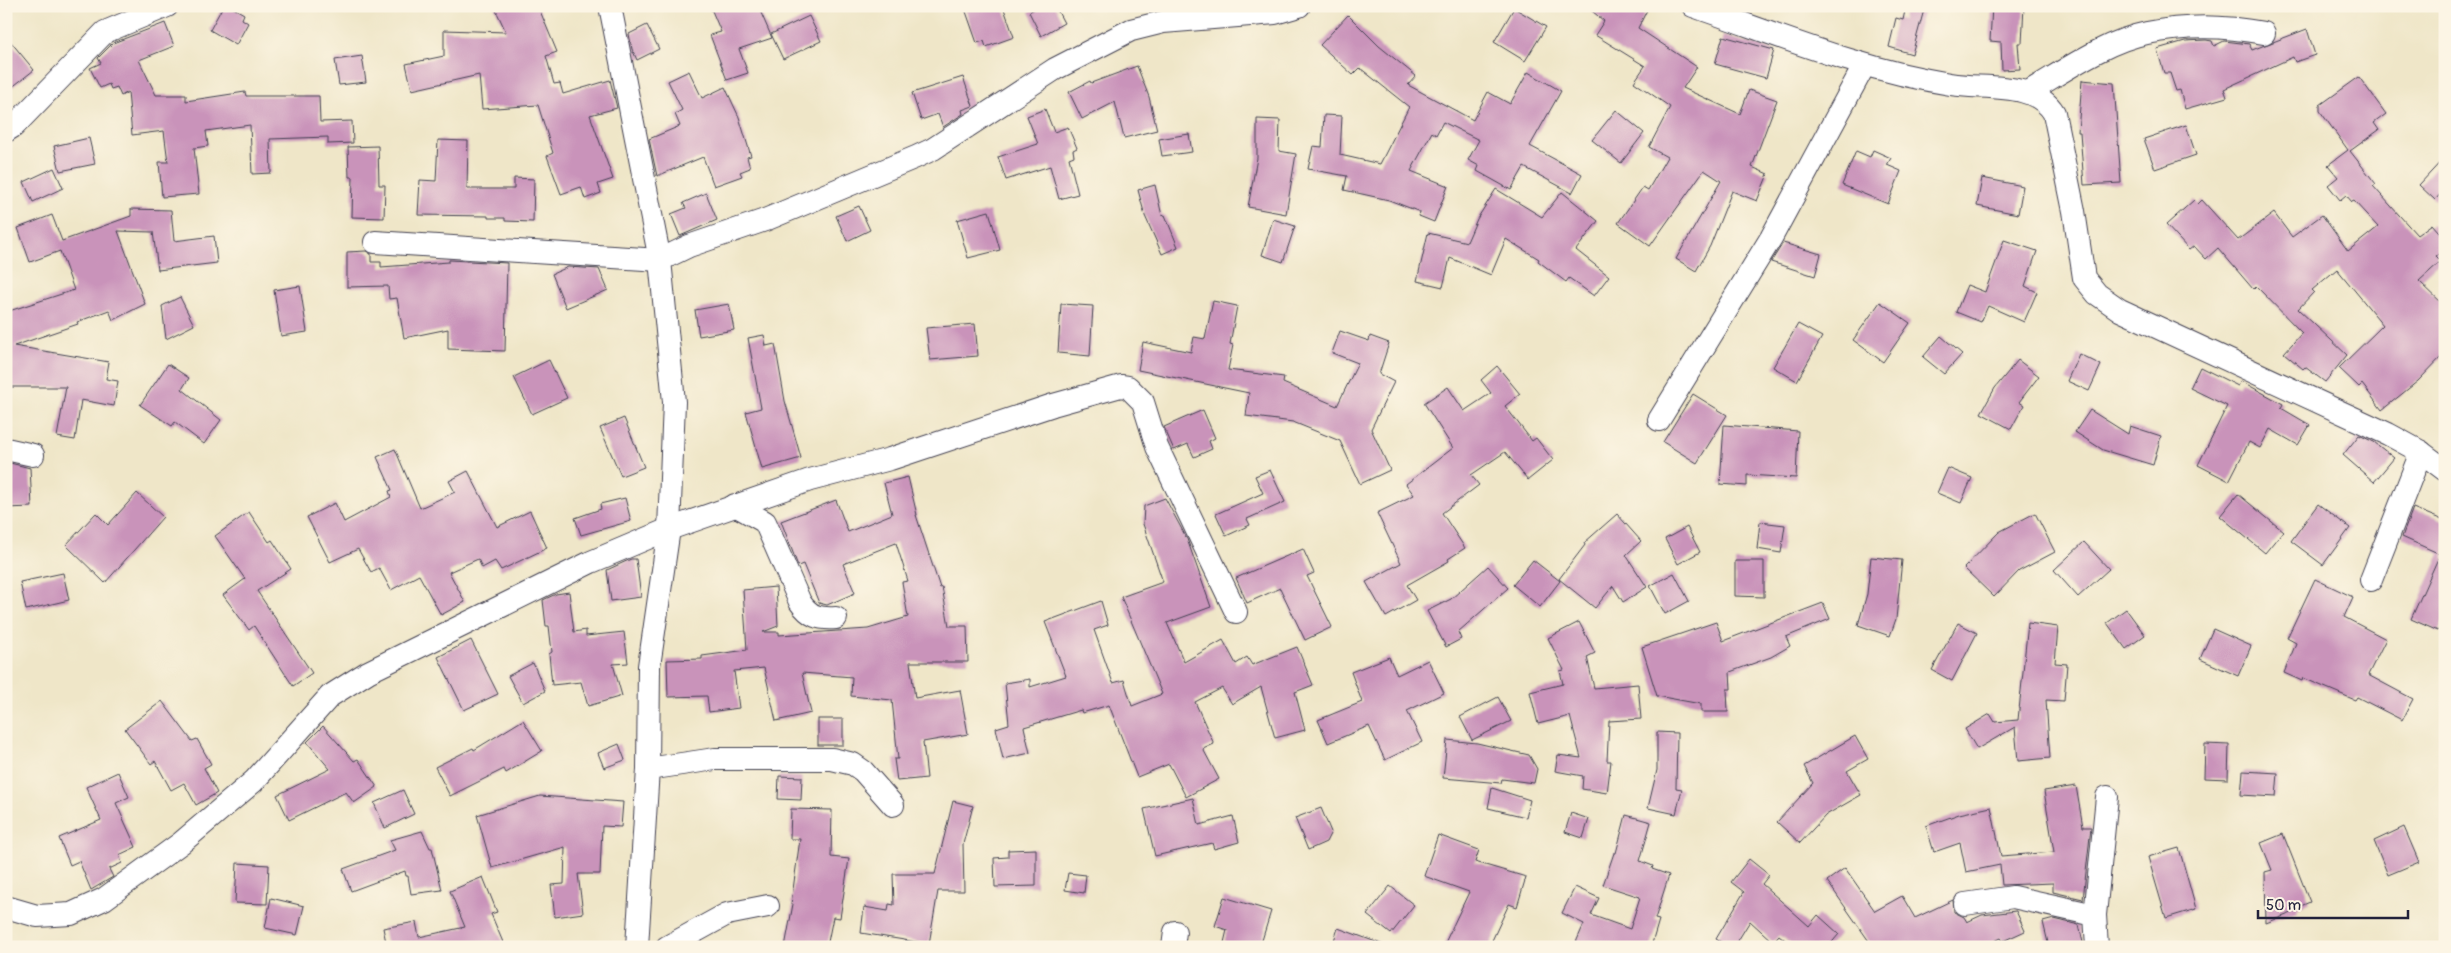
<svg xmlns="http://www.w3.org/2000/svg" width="2451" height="953" font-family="Pangolin,sans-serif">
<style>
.building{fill:#c993ba}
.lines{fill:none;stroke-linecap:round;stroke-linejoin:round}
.minor-casing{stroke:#413f50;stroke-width:24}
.minor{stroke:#fff;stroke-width:22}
</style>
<rect width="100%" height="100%" fill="#fcf5e5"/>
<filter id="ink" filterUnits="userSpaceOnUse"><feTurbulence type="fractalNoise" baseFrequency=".02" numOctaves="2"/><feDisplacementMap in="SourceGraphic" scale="10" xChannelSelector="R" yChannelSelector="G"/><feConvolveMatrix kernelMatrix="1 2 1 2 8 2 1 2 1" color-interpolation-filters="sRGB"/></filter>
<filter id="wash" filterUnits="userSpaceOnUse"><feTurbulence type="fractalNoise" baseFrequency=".0096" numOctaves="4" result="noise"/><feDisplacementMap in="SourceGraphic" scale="20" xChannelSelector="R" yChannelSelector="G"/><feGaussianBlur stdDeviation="1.12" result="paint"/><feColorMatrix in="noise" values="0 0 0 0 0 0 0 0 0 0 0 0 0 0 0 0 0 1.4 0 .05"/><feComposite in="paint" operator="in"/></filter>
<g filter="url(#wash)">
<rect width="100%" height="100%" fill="#efe6c8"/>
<g id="blocks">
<g class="building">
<polygon points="223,6 230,6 244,14 242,19 248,23 236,45 210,30"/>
<polygon points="494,6 538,6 557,52 546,56 554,84 560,83 563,94 610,80 617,108 590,115 613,179 598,184 601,193 585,199 581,187 561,194 547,156 553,153 538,105 482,109 479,75 412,90 406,64 444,56 444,30 506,32"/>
<polygon points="710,6 758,6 772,38 739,49 748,73 727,80 710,35 721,32"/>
<polygon points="964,6 1003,6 1014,37 986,47 984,41 977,43"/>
<polygon points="1039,6 1055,6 1064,23 1041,36 1029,12"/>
<polygon points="1586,6 1649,6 1638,28 1697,67 1683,88 1740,114 1749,90 1777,100 1752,167 1768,174 1757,201 1732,191 1710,246 1696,271 1676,259 1721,181 1704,170 1650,246 1618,223 1643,187 1648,190 1667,157 1649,147 1670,107 1634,82 1645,66 1595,35 1604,21"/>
<polygon points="1906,6 1925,6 1912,54 1889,47 1896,18 1903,20"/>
<polygon points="1992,6 2024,6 2022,43 2018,43 2020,69 2002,70 2001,42 1990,41"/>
<polygon points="1514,8 1546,27 1525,61 1494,42"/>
<polygon points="1348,15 1379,46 1416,76 1408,85 1473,120 1488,92 1510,104 1528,72 1561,91 1530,146 1582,174 1572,193 1524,167 1511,190 1477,171 1479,166 1468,160 1479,140 1443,122 1436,135 1432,132 1411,171 1448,186 1434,222 1419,216 1420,212 1389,200 1344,190 1347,176 1308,169 1313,146 1322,147 1324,115 1342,116 1340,155 1380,164 1409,107 1360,68 1353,75 1320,45"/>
<polygon points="809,16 821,41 783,59 771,34"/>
<polygon points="165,23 174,46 139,60 156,95 186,95 186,101 245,92 246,96 319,96 320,122 352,121 353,143 328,144 328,137 270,139 271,173 252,174 250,125 206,131 208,146 194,148 199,194 162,197 159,162 168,162 164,131 132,135 128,92 121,96 117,87 111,89 109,84 100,88 90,68 101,63 98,58 113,43"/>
<polygon points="647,25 659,49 637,60 632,49 629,34"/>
<polygon points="2307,29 2315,55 2295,62 2293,57 2224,89 2227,97 2185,109 2180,90 2176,91 2170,73 2164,73 2157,49 2185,41 2206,40 2212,41 2214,46 2224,41 2249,44 2252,50"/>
<polygon points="6,36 34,70 6,92"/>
<polygon points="1723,36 1774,50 1766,78 1715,64"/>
<polygon points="362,56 366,82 339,85 335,60"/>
<polygon points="1137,66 1149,97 1157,130 1124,138 1115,102 1082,119 1069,92 1090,81 1091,83"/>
<polygon points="689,71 702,98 725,87 739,117 751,156 747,157 750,168 740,172 742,176 714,186 703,157 657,176 649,139 680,126 675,114 682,110 668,81"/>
<polygon points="963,77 973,106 962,110 963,114 943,127 938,114 921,120 912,93"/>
<polygon points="2359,77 2386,114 2374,123 2379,130 2350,151 2376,184 2373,186 2417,235 2432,224 2445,239 2445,249 2436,256 2441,261 2419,281 2445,306 2445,353 2418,381 2382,410 2362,384 2359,387 2339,368 2383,325 2337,269 2312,290 2314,292 2298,309 2347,355 2325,382 2305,367 2303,369 2284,353 2302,333 2256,286 2253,289 2218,248 2206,259 2194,246 2189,250 2166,225 2194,200 2198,204 2202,200 2238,240 2274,213 2292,237 2322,215 2348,251 2378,227 2354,201 2352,202 2346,195 2340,200 2328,185 2338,177 2328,165 2348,150 2320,111 2320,105"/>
<polygon points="2082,80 2114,83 2121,183 2084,185 2080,132 2078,132"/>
<polygon points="1045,109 1054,132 1068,127 1077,148 1073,150 1074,156 1069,158 1078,194 1059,199 1050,166 1006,180 998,157 1038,144 1027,116"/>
<polygon points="1616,110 1644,133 1621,163 1592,140"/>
<polygon points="1257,119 1280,120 1279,151 1296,154 1286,214 1248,207 1257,158"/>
<polygon points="2186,125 2196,155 2155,169 2144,139"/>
<polygon points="1189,134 1192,152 1162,156 1159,139"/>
<polygon points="89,138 95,164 60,171 54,146"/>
<polygon points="438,140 468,141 467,189 514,189 514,178 534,179 533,222 505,221 505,218 488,218 488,216 418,215 420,180 436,181"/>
<polygon points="378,146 379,185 385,185 384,218 352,217 353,177 349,177 348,147"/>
<polygon points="1873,150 1891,158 1887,165 1901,171 1888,204 1842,185 1856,151 1870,157"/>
<polygon points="2445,157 2445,189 2435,200 2419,185"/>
<polygon points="54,168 63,188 33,202 24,182"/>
<polygon points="1982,178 2023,186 2018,214 1977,206"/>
<polygon points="1155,185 1162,216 1165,215 1178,247 1162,254 1145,216 1138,190"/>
<polygon points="1496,189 1542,217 1562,192 1598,221 1576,250 1609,276 1594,296 1569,278 1566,282 1538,261 1539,259 1506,239 1491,275 1450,258 1443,287 1417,281 1428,233 1467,242 1477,219"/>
<polygon points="706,193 717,220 680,236 671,214 686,208 683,203"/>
<polygon points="859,206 870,230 847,241 836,216"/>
<polygon points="131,209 171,210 174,241 214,236 217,263 158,270 153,232 118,231 145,304 113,320 109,310 77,322 78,324 14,346 109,362 106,379 118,381 114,406 81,400 75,440 57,437 66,387 6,387 6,312 74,290 60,251 30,262 18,228 52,215 62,241 131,216"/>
<polygon points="989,211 1000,250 968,258 957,220"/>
<polygon points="1273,219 1295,226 1283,262 1262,255"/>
<polygon points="2004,240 2037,251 2025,286 2037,292 2024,322 1988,306 1981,322 1956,312 1967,285 1985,292"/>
<polygon points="1783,243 1821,254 1815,276 1771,262"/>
<polygon points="366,251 371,254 371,262 381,262 381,267 449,262 449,260 507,263 505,351 448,349 448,329 404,338 397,298 389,299 388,286 347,287 347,252"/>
<polygon points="568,267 599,269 608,290 566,308 552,274"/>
<polygon points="300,286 307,332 281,336 274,290"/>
<polygon points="180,297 194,325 166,339 162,306"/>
<polygon points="1213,301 1237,306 1230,344 1233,345 1228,370 1284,377 1283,383 1337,406 1358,363 1332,353 1340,331 1369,341 1370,336 1389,343 1379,374 1394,382 1371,429 1390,470 1360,484 1340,441 1293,422 1246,416 1249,393 1138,370 1143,342 1191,352 1194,337 1205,339"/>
<polygon points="1880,302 1910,323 1883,362 1853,340"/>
<polygon points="729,304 734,330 699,336 695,310"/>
<polygon points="1061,304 1093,306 1090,356 1058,353"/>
<polygon points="975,324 978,356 930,360 926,328"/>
<polygon points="1798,324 1822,337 1797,381 1773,367"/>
<polygon points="764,335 766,346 775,344 785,401 801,458 762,469 746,412 761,408 748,338"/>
<polygon points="1941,336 1962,354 1944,374 1923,357"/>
<polygon points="2079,354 2101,365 2089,391 2067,381"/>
<polygon points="549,360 567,398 532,414 514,377"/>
<polygon points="2018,360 2039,376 2019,402 2024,405 2011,429 1981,413 1995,388"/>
<polygon points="168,364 189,378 182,389 221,420 204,444 175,422 172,426 140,405"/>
<polygon points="1497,366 1520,394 1505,406 1532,441 1536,438 1553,460 1528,480 1505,452 1471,475 1479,485 1442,513 1465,548 1448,559 1449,561 1407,585 1416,600 1386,617 1366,582 1401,563 1377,513 1414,495 1406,484 1453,448 1424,403 1448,387 1464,411 1491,393 1481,380"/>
<polygon points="2200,367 2238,386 2241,381 2283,404 2281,408 2310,425 2298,445 2270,429 2260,448 2249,442 2229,481 2198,465 2227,406 2190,388"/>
<polygon points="1693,394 1727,415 1697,463 1663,442"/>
<polygon points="1203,410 1215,438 1209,441 1212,449 1194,457 1188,444 1174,450 1164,427"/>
<polygon points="2090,410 2128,434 2130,426 2161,436 2153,465 2103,450 2075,432"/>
<polygon points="624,418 644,467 621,476 600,428"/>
<polygon points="1724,425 1798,431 1796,478 1747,475 1747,486 1720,484"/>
<polygon points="2359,435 2374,442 2394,458 2374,482 2343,455"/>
<polygon points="395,449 420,508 455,492 449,481 468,471 497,527 530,511 547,548 501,570 495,561 482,568 478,559 449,572 465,602 441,615 419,575 391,590 379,568 371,572 358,549 330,562 307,517 335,503 344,522 391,497 389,491 392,490 377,457"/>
<polygon points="6,462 30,468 32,507 6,508"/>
<polygon points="1948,468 1972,478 1961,503 1937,493"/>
<polygon points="1270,470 1285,502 1247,519 1250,525 1226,536 1216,514 1263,493 1255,476"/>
<polygon points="908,477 917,515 916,515 940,588 942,587 949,626 967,626 968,662 910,662 915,698 960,690 968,734 923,742 927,778 897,781 894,759 898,759 892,700 851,696 852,677 802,673 811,713 776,721 764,668 734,671 739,708 709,712 707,696 668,697 667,660 702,659 702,656 747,650 743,590 776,587 778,626 763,632 779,632 779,635 868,629 908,617 902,582 908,581 896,543 843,564 855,593 827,605 819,603 803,564 798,566 781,521 836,500 848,532 892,514 884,483"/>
<polygon points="137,493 163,517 105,583 66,545 96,513 108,525"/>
<polygon points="2238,494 2283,531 2265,553 2220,516"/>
<polygon points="625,498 631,521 581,535 575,518 601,509 600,504"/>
<polygon points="1165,498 1187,539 1211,607 1167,623 1184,662 1223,640 1236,664 1247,657 1252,665 1297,647 1313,685 1295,692 1305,730 1275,738 1261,687 1232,704 1222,688 1195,702 1214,744 1203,749 1219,779 1186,797 1169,764 1137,777 1109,705 1082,713 1081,710 1024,727 1030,753 1003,759 996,728 1009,724 1005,683 1030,679 1030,687 1066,676 1045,622 1101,601 1108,625 1094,630 1113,683 1124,680 1132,706 1162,694 1121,597 1163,582 1143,524 1144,506"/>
<polygon points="2318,504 2350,528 2323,565 2291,541"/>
<polygon points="2413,508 2445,521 2445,618 2438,631 2411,619 2440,554 2402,537"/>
<polygon points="249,512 269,542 272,540 291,569 257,591 312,673 293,686 254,626 249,630 223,595 245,579 215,536"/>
<polygon points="2035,513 2055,552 2019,571 1994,597 1964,568 1999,532"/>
<polygon points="1617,514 1641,541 1626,555 1647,587 1623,602 1613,586 1595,608 1559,579 1585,545 1584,543"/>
<polygon points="1760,522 1785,525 1781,553 1757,549"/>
<polygon points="1687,527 1700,552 1678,564 1665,539"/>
<polygon points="2084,542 2109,569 2078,597 2054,570"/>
<polygon points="1303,549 1314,573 1307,576 1332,627 1305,640 1280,588 1247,603 1236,578"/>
<polygon points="1871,557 1902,560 1896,619 1890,636 1858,625 1867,594"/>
<polygon points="631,559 636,559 641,597 611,601 607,570"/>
<polygon points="1533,560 1560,581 1540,607 1513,585"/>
<polygon points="1735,561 1764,561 1764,597 1735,596"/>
<polygon points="1488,566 1508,588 1458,632 1461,639 1446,647 1427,611 1451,599"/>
<polygon points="63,573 69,600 26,610 20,582"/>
<polygon points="1674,573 1689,601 1665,614 1650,586"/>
<polygon points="2315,579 2353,597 2344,617 2386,639 2368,675 2413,699 2402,720 2357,697 2355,700 2303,678 2302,681 2284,673 2296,643 2287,638"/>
<polygon points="569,592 574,632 586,630 586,636 624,632 628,663 613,664 622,696 588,706 581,682 552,685 549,654 552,652 549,626 546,626 543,600 556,594"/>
<polygon points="1823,603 1830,619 1786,637 1790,646 1771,657 1730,672 1731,689 1727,689 1728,712 1701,712 1701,704 1657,696 1642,647 1716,622 1723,641"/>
<polygon points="2126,609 2145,635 2126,649 2107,623"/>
<polygon points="1579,622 1595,653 1587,657 1594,688 1638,684 1641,719 1609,721 1607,761 1611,761 1607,793 1582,789 1583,776 1555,771 1558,755 1581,758 1570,716 1538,724 1530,692 1563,684 1560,671 1564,670 1548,638"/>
<polygon points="1958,623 1977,633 1952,681 1932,670"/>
<polygon points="2028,623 2058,627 2055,663 2067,664 2064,701 2046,700 2050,758 2018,761 2015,727 1977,749 1965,729 1990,714 1995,722 2018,720"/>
<polygon points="2213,629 2251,646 2238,676 2200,659"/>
<polygon points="471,640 498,694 464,710 438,657"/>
<polygon points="1389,657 1397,675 1428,660 1444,693 1407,711 1422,742 1385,760 1369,726 1328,743 1318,720 1362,702 1351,672"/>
<polygon points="533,663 545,691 523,703 508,676"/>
<polygon points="1498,697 1511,721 1472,740 1460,717"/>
<polygon points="162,701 192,741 197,739 211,764 204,768 217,793 196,805 184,783 171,790 155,761 151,764 125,729"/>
<rect x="818" y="719" width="25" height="26"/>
<polygon points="523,720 542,751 506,773 504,769 450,796 435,767 473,748 474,750"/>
<polygon points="323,726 354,761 358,759 377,787 354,803 346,792 289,820 277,795 330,769 307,742"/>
<polygon points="1657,732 1677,733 1676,788 1682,789 1676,814 1648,808 1657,770"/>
<polygon points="1855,736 1868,759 1847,771 1861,795 1826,815 1800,843 1777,822 1813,783 1804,766"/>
<polygon points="1447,740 1477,743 1529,755 1537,769 1534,783 1502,779 1501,783 1443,778"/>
<polygon points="619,744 625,760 604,768 598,753"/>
<polygon points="2205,744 2229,745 2228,779 2204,778"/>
<polygon points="2243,771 2278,773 2276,797 2241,795"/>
<polygon points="118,772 129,797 116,803 136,847 119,855 122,863 109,869 113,877 91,890 79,861 70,865 59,838 101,820 86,787"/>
<polygon points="779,776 802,777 801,800 778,799"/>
<polygon points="2076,786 2083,827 2091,827 2083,899 2053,892 2053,883 2002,885 2000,865 1966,872 1960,843 1934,852 1926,826 1959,814 1991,807 2001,856 2054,852 2044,791"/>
<polygon points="1492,788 1530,800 1526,817 1488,808"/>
<polygon points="403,790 414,814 385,828 374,803"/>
<polygon points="540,796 623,802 621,827 602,826 600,874 578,874 583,913 555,917 551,885 564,884 565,847 492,868 477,815"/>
<polygon points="1193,798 1199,825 1233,816 1239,842 1214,849 1212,843 1155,856 1144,809"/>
<polygon points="953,801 973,806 963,844 964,891 938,891 929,944 861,933 864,907 888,911 889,904 894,905 893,874 935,874"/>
<polygon points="1321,808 1331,832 1326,842 1308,850 1295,818"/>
<polygon points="791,809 832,810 831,857 849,859 840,918 833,917 827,947 785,947 793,904 791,904 800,839 790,839"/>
<polygon points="1571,813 1589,819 1583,838 1565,832"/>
<polygon points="1626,815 1651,822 1640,861 1653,866 1652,869 1669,875 1655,919 1659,920 1651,947 1574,947 1584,924 1562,913 1575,887 1599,898 1591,915 1630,929 1640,897 1603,885 1614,853 1616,853"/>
<polygon points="2404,827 2419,862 2388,875 2374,841"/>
<polygon points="422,831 430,848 432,848 442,890 411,894 408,876 406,876 405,871 351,891 343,869 395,850 390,840"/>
<polygon points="2283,834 2310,902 2296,908 2297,911 2266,923 2265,872 2272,870 2261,843"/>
<polygon points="1438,835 1479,850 1475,862 1526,877 1517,907 1509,904 1489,947 1443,947 1469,892 1424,876"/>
<polygon points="2179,848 2196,909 2166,918 2148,857"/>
<polygon points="1036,849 1036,886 995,887 994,858 1008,857 1008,850"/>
<polygon points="1749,859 1769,875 1762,884 1809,926 1818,915 1839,934 1828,947 1794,947 1779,935 1773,942 1750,921 1734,947 1729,947 1716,939 1744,892 1731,882"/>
<polygon points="237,863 269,865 267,904 235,903"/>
<polygon points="1845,868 1875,911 1902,896 1915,918 1953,900 1954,912 1964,917 1967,922 1982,915 2016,911 2025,931 2003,941 2001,938 1983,947 1873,947 1827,881"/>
<polygon points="1068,873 1086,875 1084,893 1065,890"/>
<polygon points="483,877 497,912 491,914 505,947 387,947 383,928 416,922 419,937 465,927 450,891"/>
<polygon points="1390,886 1414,905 1391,934 1367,915"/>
<polygon points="1224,897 1271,911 1260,947 1223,947 1227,930 1215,926"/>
<polygon points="271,898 304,906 297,935 265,928"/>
<polygon points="2054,919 2079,925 2084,947 2049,947 2043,922"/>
<polygon points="1338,928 1384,945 1384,947 1332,947"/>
</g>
</g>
</g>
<g filter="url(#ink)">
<use href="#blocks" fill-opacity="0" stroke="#413f50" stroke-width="1"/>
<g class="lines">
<g class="minor-casing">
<g id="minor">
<polyline points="610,6 660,260 674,402 669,529 649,666 648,769 637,947"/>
<path d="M1693 6C1778 35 1861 70 1950 84 1983 90 2034 80 2054 113L2074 211 2084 278 2097 294 2120 310 2388 434 2421 452 2445 470"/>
<path d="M2028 92C2064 71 2106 41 2147 33 2185 25 2227 26 2264 33"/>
<polyline points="6,131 14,126 105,32 167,6"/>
<polyline points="375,242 660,260 689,246 765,220 916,157 933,149 1055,69 1131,30 1163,22 1275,13 1299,6"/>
<polyline points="1659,420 1771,238 1864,66"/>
<polyline points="6,449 33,455"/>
<path d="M735 505 765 522 800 602C810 617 819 619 836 618"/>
<polyline points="2371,580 2421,452"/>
<polyline points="648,769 715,759 832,759 853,764 863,771 893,805"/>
<polyline points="1965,904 2013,897 2095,915"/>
<polyline points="6,907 37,916 71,914 104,899 181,843 254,781 330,696 368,672 591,562 669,529 810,480 890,459 1053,405 1121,386 1128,387 1143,402 1157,447 1236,612"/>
<polyline points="667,947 727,914 768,906"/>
<polyline points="1173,947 1175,932"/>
<polyline points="2097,947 2095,915 2107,797"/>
</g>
</g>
<use href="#minor" class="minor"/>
</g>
</g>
<rect width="2451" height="953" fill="none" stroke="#fcf5e5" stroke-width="25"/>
<path d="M2258 910v8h150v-8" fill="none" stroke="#22223b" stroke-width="2.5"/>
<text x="2266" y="910" font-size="15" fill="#22223b" stroke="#fcf5e5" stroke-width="4" paint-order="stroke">50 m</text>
</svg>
